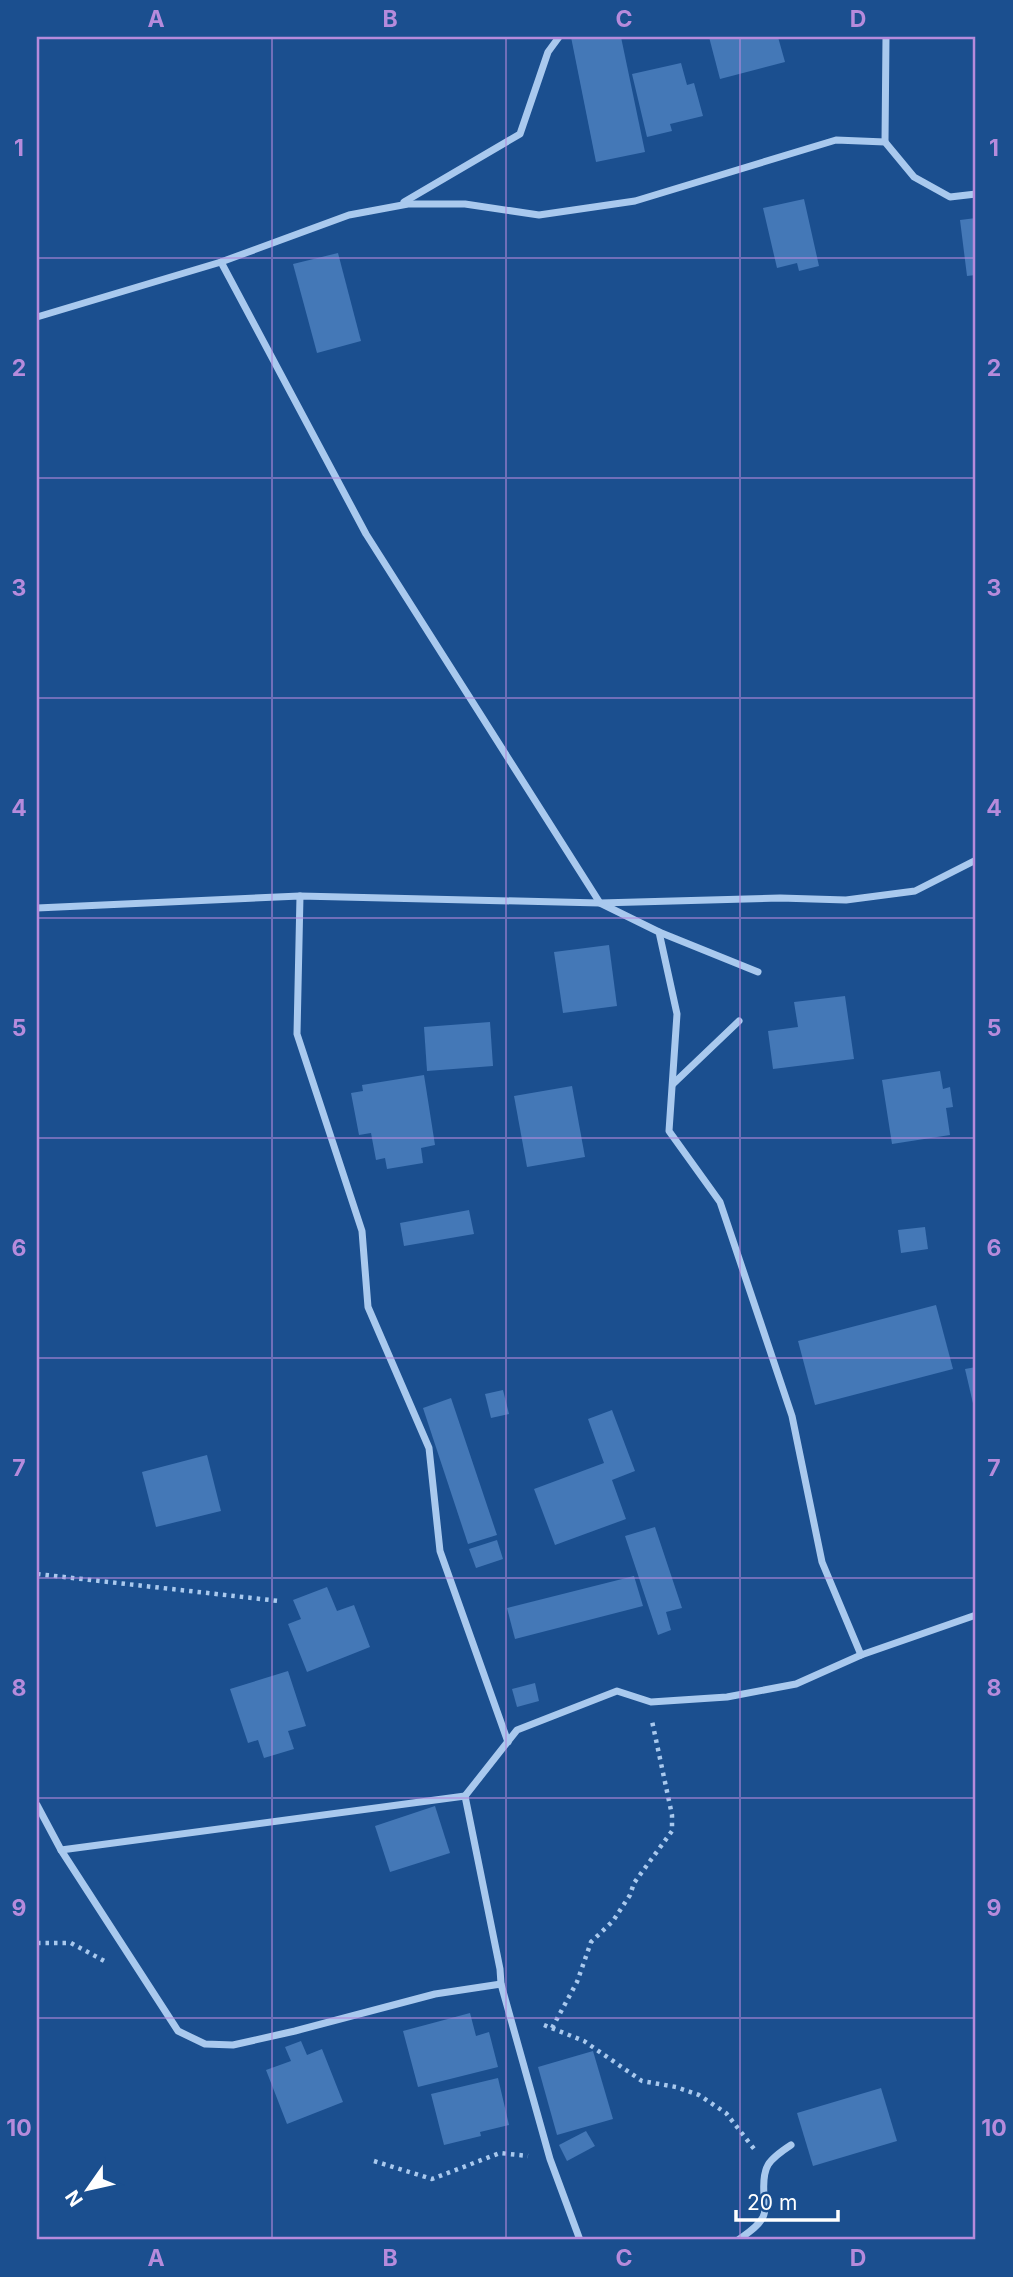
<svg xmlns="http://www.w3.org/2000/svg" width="1013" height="2277" font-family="Inter,sans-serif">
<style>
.building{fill:#4478b7}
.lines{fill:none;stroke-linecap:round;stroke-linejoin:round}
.path{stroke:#a9c9ee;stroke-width:4.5;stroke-dasharray:3.5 5;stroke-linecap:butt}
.street{stroke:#a9c9ee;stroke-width:7}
.grid{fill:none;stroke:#b68bdc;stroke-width:2;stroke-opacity:0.55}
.neatline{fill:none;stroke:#b68bdc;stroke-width:2.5}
.grid-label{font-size:23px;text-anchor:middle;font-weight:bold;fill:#b68bdc}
</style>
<rect width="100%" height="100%" fill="#1b4f8f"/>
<g class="building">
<polygon points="571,37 621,37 645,152 596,162"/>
<polygon points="709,37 778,37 785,62 720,79"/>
<polygon points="681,63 687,85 694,83 703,116 670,124 672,131 647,137 632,74"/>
<polygon points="804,199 819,266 799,271 797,263 777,268 763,208"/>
<polygon points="976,218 976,275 967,276 960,220"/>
<polygon points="338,253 361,341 317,353 293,264"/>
<polygon points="609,945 617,1006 563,1013 554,952"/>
<polygon points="845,996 854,1059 773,1069 768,1031 798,1027 794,1002"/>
<polygon points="490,1022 493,1066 427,1071 424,1027"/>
<polygon points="940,1071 943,1089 950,1087 953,1107 946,1108 950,1135 892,1144 882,1080"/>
<polygon points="424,1075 435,1145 421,1148 423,1163 387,1169 385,1158 376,1160 371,1133 359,1135 351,1093 363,1091 362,1085"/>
<polygon points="572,1086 585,1157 527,1167 514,1096"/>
<polygon points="469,1210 474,1234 404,1246 400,1223"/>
<polygon points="925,1227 928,1249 901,1253 898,1230"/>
<polygon points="936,1305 953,1369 815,1405 798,1341"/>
<polygon points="976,1367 976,1412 975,1412 965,1369"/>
<polygon points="503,1390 509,1414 491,1418 485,1394"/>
<polygon points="451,1398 497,1535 468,1544 423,1408"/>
<polygon points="612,1410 635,1471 612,1480 626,1519 555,1545 534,1489 604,1463 588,1419"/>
<polygon points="207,1455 221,1511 156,1527 142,1472"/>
<polygon points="655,1527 682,1608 666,1612 671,1630 658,1635 625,1536"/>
<polygon points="497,1540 503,1559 476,1568 469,1549"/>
<polygon points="634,1576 643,1606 515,1639 507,1608"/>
<polygon points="327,1587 337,1611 354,1605 370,1647 307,1672 288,1624 301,1619 293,1600"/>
<polygon points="288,1671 306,1726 288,1731 294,1749 264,1758 258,1740 248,1743 230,1689"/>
<polygon points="535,1683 539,1701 517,1707 512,1689"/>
<polygon points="435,1806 450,1853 390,1872 375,1826"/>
<polygon points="470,2013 476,2036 489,2032 498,2067 418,2087 403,2031"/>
<polygon points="301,2041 307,2055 322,2049 343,2102 287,2124 266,2070 291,2061 285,2047"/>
<polygon points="593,2051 613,2119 557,2135 538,2067"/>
<polygon points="498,2078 509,2125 480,2132 481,2136 444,2145 431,2094"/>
<polygon points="881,2088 897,2141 813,2166 797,2113"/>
<polygon points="586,2131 595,2146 567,2161 559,2145"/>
</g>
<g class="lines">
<g class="path">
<polyline points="37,1574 279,1601"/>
<polyline points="37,1943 71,1943 108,1963"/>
<polyline points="544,2025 584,2041 642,2081 676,2087 699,2095 726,2113 755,2150"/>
<polyline points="552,2028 577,1982 591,1942 613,1921 630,1895 634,1883 672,1831 672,1815 652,1721"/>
<polyline points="374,2161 432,2179 500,2153 528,2156"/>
</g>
<g class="street">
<polyline points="885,142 886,37"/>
<polyline points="404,202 520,134 548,52 559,37"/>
<polyline points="221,262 366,534 600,903 659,932 677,1014 669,1131 720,1202 792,1416 822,1562 861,1655"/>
<polyline points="37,317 221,262 349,215 408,204 465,204 539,215 635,201 836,140 885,142 914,177 950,197 976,194"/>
<polyline points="300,896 297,1034 362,1231 368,1307 429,1448 440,1551 508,1742"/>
<polyline points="37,908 300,896 600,903 780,898 846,900 915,891 976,860"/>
<polyline points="659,932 758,972"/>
<polyline points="673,1084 739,1021"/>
<polyline points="37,1805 61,1850 178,2031 205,2044 233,2045 295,2031 435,1994 501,1984 550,2159 580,2240"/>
<polyline points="61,1850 465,1796"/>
<polyline points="501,1984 500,1969 465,1796 517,1730 617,1691 651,1702 727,1697 796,1684 861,1655 976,1615"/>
<path d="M738 2240C746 2234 758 2227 763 2217 766 2211 765 2201 764 2195 762 2166 768 2160 791 2145"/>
</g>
</g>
<path class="grid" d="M272 37V2240M506 37V2240M740 37V2240M37 258H976M37 478H976M37 698H976M37 918H976M37 1138H976M37 1358H976M37 1578H976M37 1798H976M37 2018H976"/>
<rect width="1013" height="2277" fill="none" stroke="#1b4f8f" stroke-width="77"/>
<g transform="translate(88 2189) rotate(236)" stroke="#1b4f8f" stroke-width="5" paint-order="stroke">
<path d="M0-5L12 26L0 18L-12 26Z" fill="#ffffff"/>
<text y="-10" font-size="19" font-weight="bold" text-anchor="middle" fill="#ffffff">N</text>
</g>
<path d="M736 2210v10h102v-10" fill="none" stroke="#ffffff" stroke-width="3.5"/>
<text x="747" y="2210" font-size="21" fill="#ffffff" stroke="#1b4f8f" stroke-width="5" paint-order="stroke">20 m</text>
<rect x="38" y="38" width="936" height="2200" class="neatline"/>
<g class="grid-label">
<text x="156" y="27">A</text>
<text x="390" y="27">B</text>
<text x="624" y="27">C</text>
<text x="858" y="27">D</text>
<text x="19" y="156">1</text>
<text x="994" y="156">1</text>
<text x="19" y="376">2</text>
<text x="994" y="376">2</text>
<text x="19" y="596">3</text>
<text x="994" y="596">3</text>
<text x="19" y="816">4</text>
<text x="994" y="816">4</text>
<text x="19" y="1036">5</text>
<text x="994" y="1036">5</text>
<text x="19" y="1256">6</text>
<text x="994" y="1256">6</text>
<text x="19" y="1476">7</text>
<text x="994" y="1476">7</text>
<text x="19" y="1696">8</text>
<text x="994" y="1696">8</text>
<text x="19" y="1916">9</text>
<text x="994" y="1916">9</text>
<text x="19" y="2136">10</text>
<text x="994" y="2136">10</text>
<text x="156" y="2266">A</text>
<text x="390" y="2266">B</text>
<text x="624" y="2266">C</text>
<text x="858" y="2266">D</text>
</g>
</svg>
